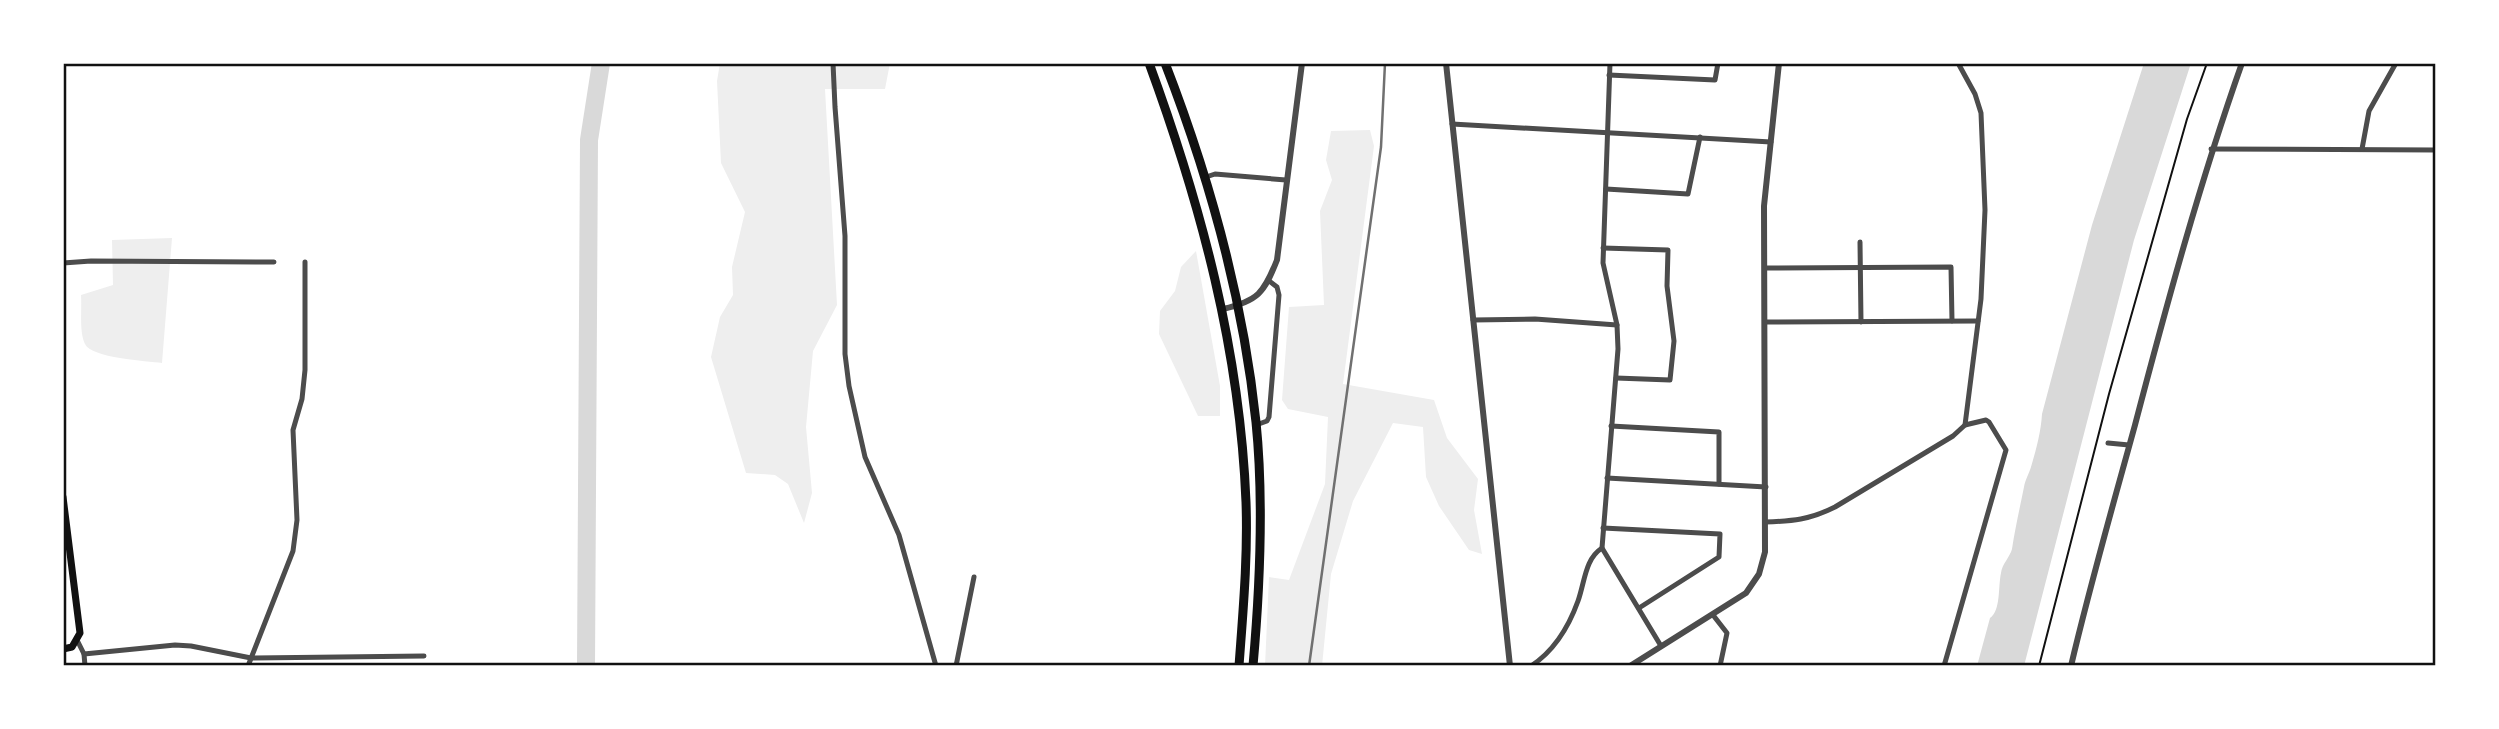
<svg xmlns="http://www.w3.org/2000/svg" width="2499" height="729" font-family="'PT Sans',sans-serif">
<style>
.green{fill:#eee}
.water{fill:#d9d9d9}
.lines{fill:none;stroke-linecap:round;stroke-linejoin:round}
.river{stroke:#d9d9d9;stroke-width:18}
.path{stroke:#111;stroke-width:2}
.minor{stroke:#4c4c4c;stroke-width:5}
.tertiary{stroke:#4c4c4c;stroke-width:6}
.secondary{stroke:#111;stroke-width:7}
.trunk{stroke:#111;stroke-width:9}
.rail{stroke:#707070;stroke-width:2.5}
.neatline{fill:none;stroke:#111;stroke-width:2.5}
</style>
<rect width="100%" height="100%" fill="#fff"/>
<g class="green">
<polygon points="720,63 890,63 885,89 825,89 837,305 813,351 806,427 812,493 804,523 788,484 775,475 746,473 711,357 720,317 733,295 732,267 745,212 721,163 717,81"/>
<polygon points="1370,130 1374,146 1343,384 1434,400 1447,438 1478,479 1474,510 1482,554 1469,550 1439,506 1426,477 1423,427 1393,423 1353,501 1331,574 1322,666 1265,666 1269,577 1289,580 1325,484 1328,417 1288,409 1282,400 1289,307 1324,305 1320,211 1332,180 1326,160 1331,131"/>
<path d="M172 238 162 363C147 361 91 358 85 344 79 331 82 310 81 295L113 285 112 240Z"/>
<polygon points="1196,251 1220,386 1220,416 1198,416 1159,334 1160,311 1175,291 1181,267"/>
</g>
<path class="water" d="M2144 63H2191L2134 240 2024 666H1977L1990 618C2001 611 1998 586 2001 573 2002 564 2010 557 2012 549 2015 529 2020 507 2024 487 2025 480 2029 474 2031 467 2036 450 2041 432 2042 414L2092 225Z"/>
<g class="lines">
<polyline class="river" points="586,666 589,140 601,63"/>
<polyline class="path" points="2039,666 2109,394 2187,119 2207,63"/>
<g class="minor">
<polyline points="833,63 835,107 845,236 845,354 849,386 865,457 899,535 936,666"/>
<polyline points="1610,63 1603,263 1617,325 1618,349 1602,548 1661,646"/>
<polyline points="1958,63 1975,94 1981,113 1985,210 1981,299 1965,425"/>
<polyline points="1609,75 1715,80 1718,63"/>
<polyline points="1452,124 1771,142"/>
<polyline points="2211,149 2436,150"/>
<polyline points="2362,149 2369,111 2396,63"/>
<polyline points="1206,177 1215,174 1286,180"/>
<polyline points="1606,189 1688,194 1700,137"/>
<polyline points="1860,242 1861,322"/>
<polyline points="1603,248 1668,250 1667,286 1674,341 1670,380 1616,378"/>
<polyline points="63,263 91,261 274,262"/>
<polyline points="1766,268 1951,267 1952,321"/>
<polyline points="1473,320 1535,319 1617,325"/>
<polyline points="1766,322 1978,321"/>
<polyline points="1256,425 1267,421 1269,417 1279,295 1277,287 1268,280"/>
<polyline points="1611,426 1719,432 1719,484"/>
<polyline points="2108,443 2129,445"/>
<polyline points="1607,478 1766,487"/>
<path d="M1765 522C1793 521 1809 520 1835 507L1953 436 1965 425 1986 420 1989 422 2006 450 1944 666"/>
<polyline points="1603,528 1720,534 1719,557 1639,608"/>
<polyline points="1713,615 1727,633 1720,666"/>
<polyline points="77,640 84,654 85,666"/>
<polyline points="84,654 175,645 191,646 251,658 424,656"/>
<polyline points="248,666 293,551 297,520 293,430 302,399 305,370 305,262"/>
<polyline points="956,666 974,577"/>
<path d="M1531 666C1554 651 1569 626 1578 601 1585 581 1585 559 1602 548"/>
</g>
<g class="tertiary">
<polyline points="1446,63 1510,666"/>
<path d="M1223 309C1258 301 1264 293 1277 260L1302 63"/>
<polyline points="1630,666 1746,593 1759,574 1765,552 1764,206 1779,63"/>
<path d="M2071 666C2090 585 2113 505 2135 425 2167 303 2200 182 2242 63"/>
</g>
<polyline class="secondary" points="63,497 80,633 72,647 63,649"/>
<g class="trunk">
<path d="M1149 63C1201 205 1240 350 1246 502 1248 557 1243 611 1239 666"/>
<path d="M1165 63C1210 179 1243 298 1256 422 1264 501 1260 587 1253 666"/>
</g>
<polyline class="rail" points="1309,666 1381,147 1385,63"/>
</g>
<rect width="2499" height="729" fill="none" stroke="#ffffff" stroke-width="130"/>
<rect x="65" y="65" width="2369" height="599" class="neatline"/>
</svg>
